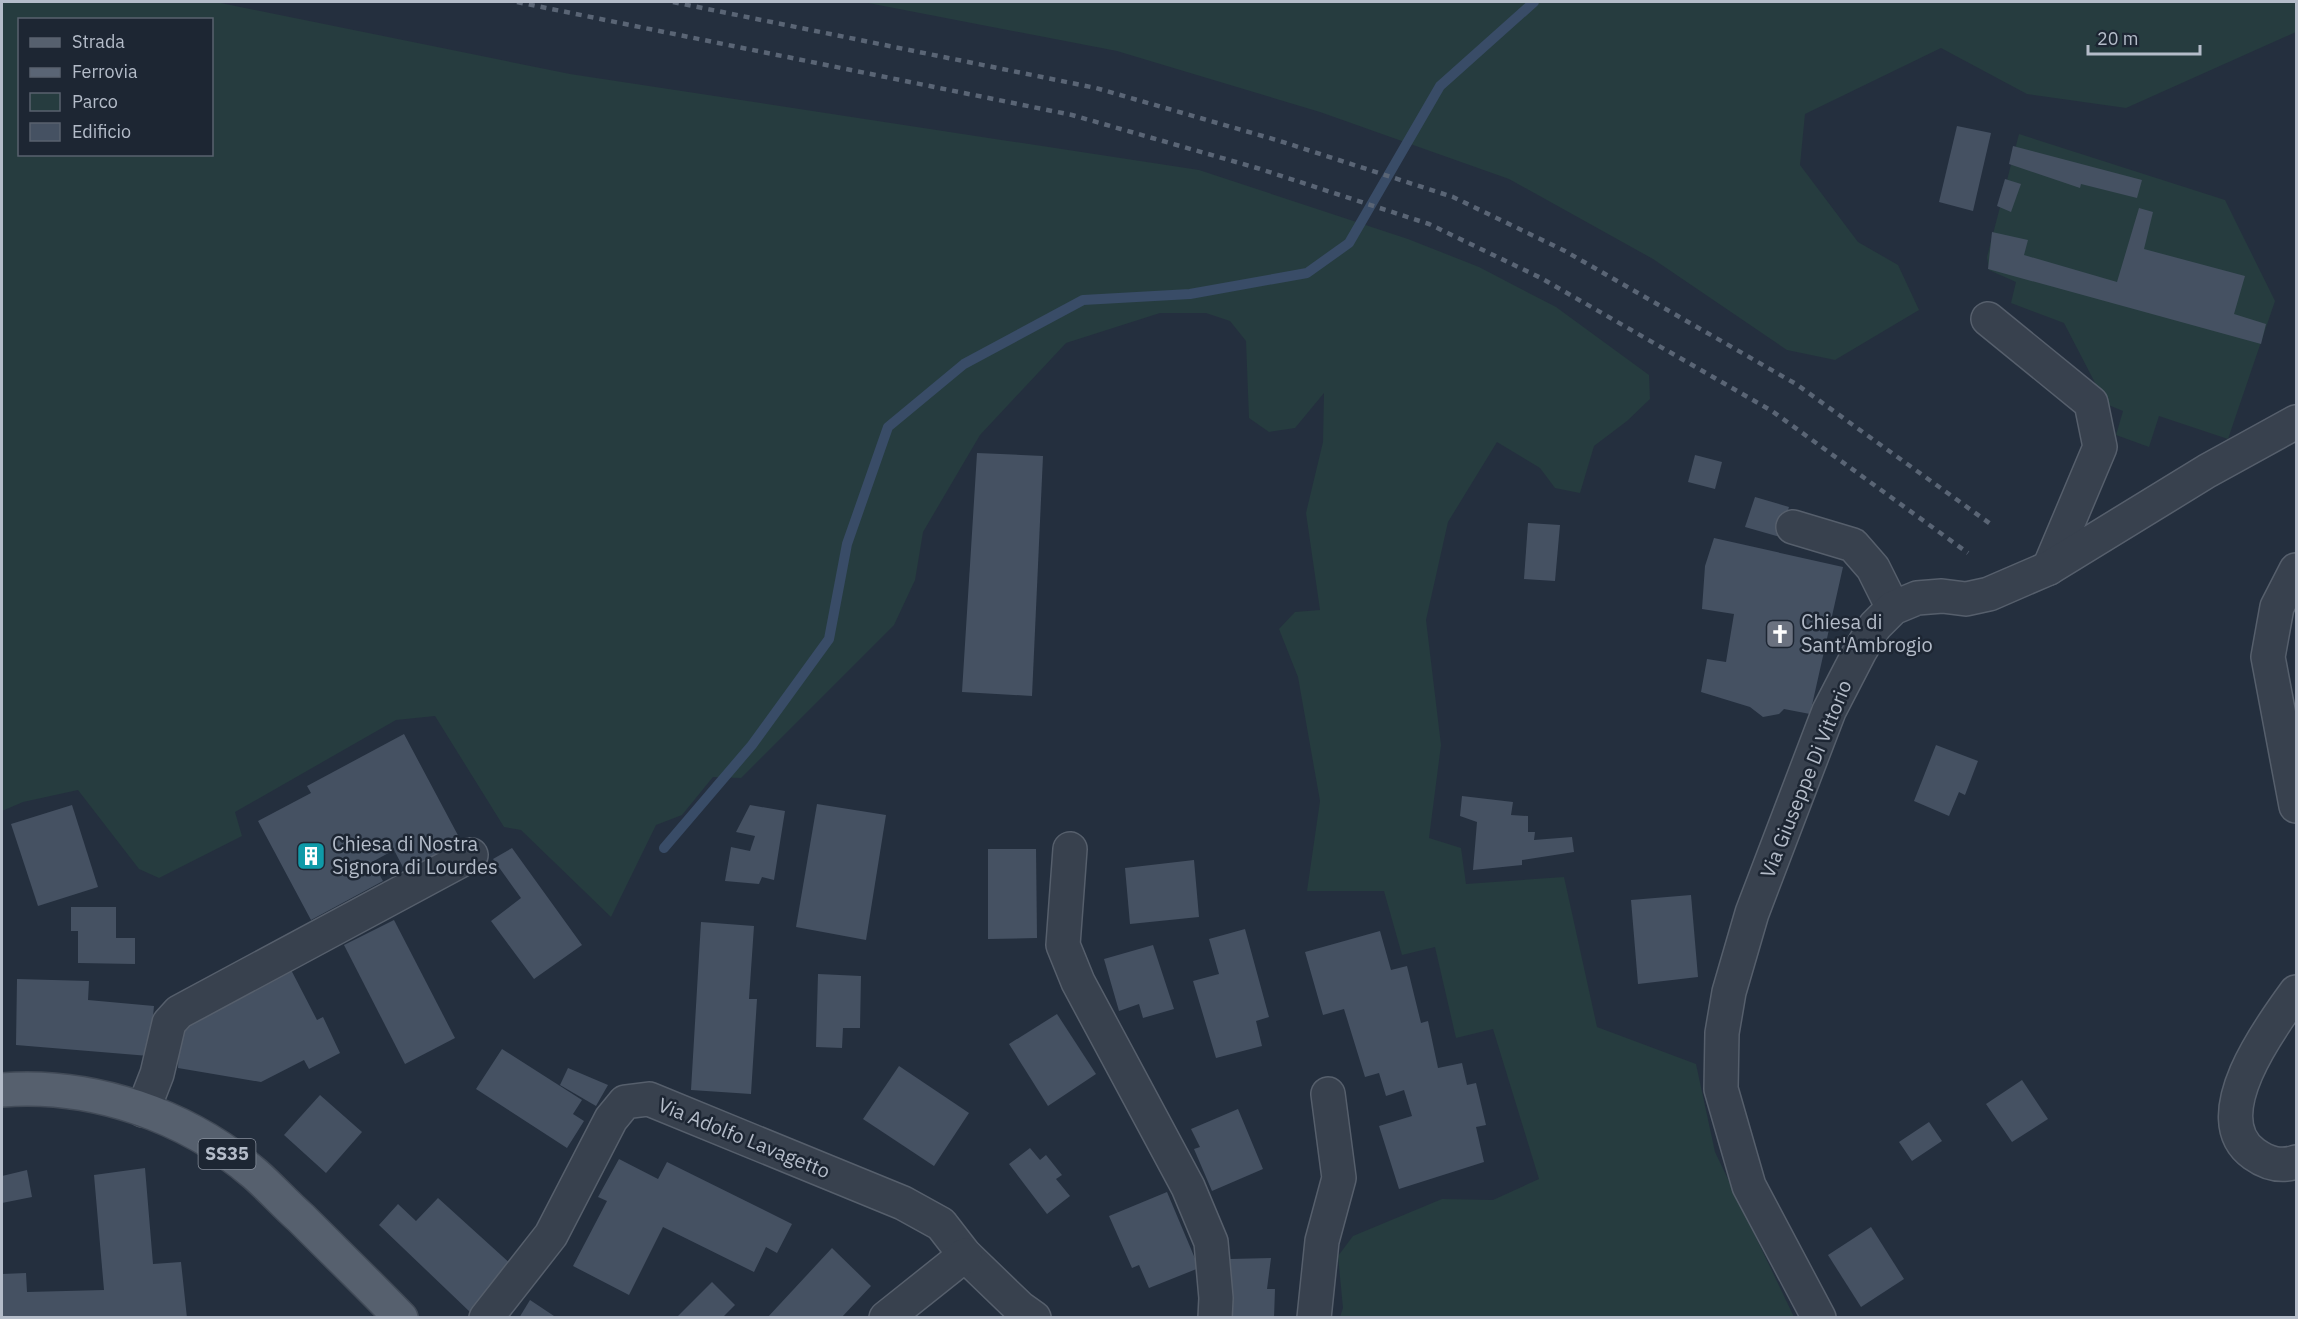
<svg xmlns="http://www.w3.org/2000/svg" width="2298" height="1319" font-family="'IBM Plex Sans',sans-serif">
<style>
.green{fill:#263c3f;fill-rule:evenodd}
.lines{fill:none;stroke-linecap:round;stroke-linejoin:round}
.stream{stroke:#394c67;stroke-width:10}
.building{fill:#455162}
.minor-casing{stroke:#565f6c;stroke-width:36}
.major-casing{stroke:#414a57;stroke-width:36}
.minor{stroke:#38414e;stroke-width:33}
.major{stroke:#56606e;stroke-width:33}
.rail{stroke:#5a6575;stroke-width:4.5;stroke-dasharray:6 6;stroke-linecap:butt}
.labels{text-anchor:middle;stroke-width:5;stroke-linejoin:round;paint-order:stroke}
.shield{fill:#1d2633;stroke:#878f9c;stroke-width:1.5}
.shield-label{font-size:18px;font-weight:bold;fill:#b4bcc9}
.poi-label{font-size:20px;fill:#b4bcc9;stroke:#1d2633;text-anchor:start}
.street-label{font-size:20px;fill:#b4bcc9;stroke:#1d2633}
</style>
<rect width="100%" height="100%" fill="#242f3e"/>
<g class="green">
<path d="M2 2H216L570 74 1199 170 1408 239 1479 267 1556 307 1649 375 1650 399 1627 421 1594 446 1580 493 1555 488 1540 468 1497 442 1448 522 1426 620 1441 745 1429 838 1461 848 1466 884 1564 877 1597 1027 1696 1064 1715 1152 1794 1317H1340L1343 1308 1338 1256 1353 1236 1442 1199 1493 1200 1539 1179 1493 1029 1456 1038 1435 947 1402 955 1384 891H1307L1320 801 1298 677 1279 629 1295 612 1320 610 1306 513 1323 442 1324 393 1295 428 1269 432 1249 418 1246 341 1230 321 1206 313H1160L1066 343 980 435 923 532 915 580 894 625 741 778 713 777 682 815 656 825 611 917 521 830 504 827 435 716 396 720 235 812 242 836 159 878 139 869 78 790 23 802 2 811ZM20 20H212V154H20Z"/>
<polygon points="863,2 2296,2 2296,32 2126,108 2027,94 1941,48 1805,114 1800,165 1858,242 1898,265 1919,310 1835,360 1787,350 1653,259 1509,179 1320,112 1117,51"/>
<polygon points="2019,134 2225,200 2275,301 2228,439 2159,416 2149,447 2116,435 2123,411 2106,404 2064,323 2011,303 2016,282 1989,270 1987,257"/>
</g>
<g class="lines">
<polyline class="stream" points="664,848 752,745 829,639 847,544 888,427 964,364 1083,300 1190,294 1307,273 1349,243 1440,86 1534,2"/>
</g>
<g class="building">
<polygon points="1957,126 1991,133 1973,211 1939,202"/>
<polygon points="2013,146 2142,180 2137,198 2081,184 2080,188 2009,164"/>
<polygon points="2005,179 2021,184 2011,212 1997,206"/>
<polygon points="2139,208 2153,212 2144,249 2245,276 2234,314 2266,324 2261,344 1988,269 1992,232 2028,240 2024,255 2117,282"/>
<polygon points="977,453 1043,456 1032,696 962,692"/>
<polygon points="1695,455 1722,462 1715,489 1688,482"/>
<polygon points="1755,497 1789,507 1780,537 1745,527"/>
<polygon points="1528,523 1560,525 1555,581 1524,579"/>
<polygon points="1714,538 1843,567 1810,714 1784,709 1779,714 1763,717 1750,707 1701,692 1707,659 1726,662 1734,614 1702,609 1705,566"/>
<polygon points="404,734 461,841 405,871 394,850 372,862 383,881 311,920 258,821 311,793 307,786"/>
<polygon points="1936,745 1978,761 1965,795 1959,792 1949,816 1914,801"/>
<polygon points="1462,796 1513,802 1511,815 1528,816 1528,832 1535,832 1534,840 1572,837 1574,852 1522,860 1522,865 1473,870 1477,822 1460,816"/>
<polygon points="817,804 886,815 866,940 796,927"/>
<polygon points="72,805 98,887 38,906 11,824"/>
<polygon points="750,805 785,811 774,880 762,877 759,884 725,881 731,847 750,851 755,836 736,832"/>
<polygon points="512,848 582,945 534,979 491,921 521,898 493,859"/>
<polygon points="988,849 1036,849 1037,938 988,939"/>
<polygon points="1194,860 1199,917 1130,924 1125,868"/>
<polygon points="1691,895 1698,977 1638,984 1631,900"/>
<polygon points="71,907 116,907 116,938 135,938 135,964 78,963 78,931 71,931"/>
<polygon points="394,920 455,1038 405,1064 344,945"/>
<polygon points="701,922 754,926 749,999 757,999 751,1094 691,1090"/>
<polygon points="1245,929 1269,1017 1256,1021 1262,1046 1216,1058 1193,981 1219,974 1209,939"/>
<polygon points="1380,931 1391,970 1407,966 1421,1023 1428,1021 1438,1068 1462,1063 1467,1085 1476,1083 1486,1125 1476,1127 1484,1162 1399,1189 1379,1126 1412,1116 1404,1090 1386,1096 1379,1073 1365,1077 1344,1009 1323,1015 1305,952"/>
<polygon points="1153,945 1174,1009 1143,1018 1139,1004 1119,1011 1104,959"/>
<polygon points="288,964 317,1020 323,1017 340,1053 309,1069 304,1060 261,1082 178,1068 180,1027"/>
<polygon points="818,974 861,976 860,1028 843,1028 842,1048 816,1047"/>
<polygon points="17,979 89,981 88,1000 154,1006 149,1056 16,1045"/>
<polygon points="1057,1014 1096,1074 1048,1106 1009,1044"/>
<polygon points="502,1049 582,1100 573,1114 584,1121 567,1148 476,1089"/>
<polygon points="899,1066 969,1113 934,1166 863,1119"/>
<polygon points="568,1068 608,1085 596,1106 560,1085"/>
<polygon points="2022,1080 2048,1119 2012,1142 1986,1104"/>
<polygon points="320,1095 362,1132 326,1173 284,1135"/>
<polygon points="1238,1109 1263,1169 1212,1191 1194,1149 1200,1147 1191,1129"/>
<polygon points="1929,1122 1942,1141 1912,1161 1899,1142"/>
<polygon points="1030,1148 1040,1160 1046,1155 1062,1175 1056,1179 1070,1196 1047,1214 1009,1164"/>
<polygon points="619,1159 658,1179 667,1162 792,1224 777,1253 766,1247 754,1272 663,1227 629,1295 573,1266 607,1201 598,1197"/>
<polygon points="145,1168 153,1264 181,1262 187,1318 2,1318 2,1274 26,1273 27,1292 104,1290 94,1175"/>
<polygon points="27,1170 32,1197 2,1203 2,1176"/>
<polygon points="1167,1192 1199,1268 1149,1288 1139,1265 1132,1268 1109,1216"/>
<polygon points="438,1198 513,1266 470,1312 379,1225 398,1204 416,1221"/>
<polygon points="1871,1227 1904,1279 1861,1307 1828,1255"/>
<polygon points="832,1248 871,1286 841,1318 767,1318"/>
<polygon points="1271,1258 1267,1289 1275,1289 1274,1318 1231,1318 1230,1259"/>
<polygon points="712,1282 735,1305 722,1318 676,1318"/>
<polygon points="530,1300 557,1318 519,1318"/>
</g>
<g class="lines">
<g class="minor-casing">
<g id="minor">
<polyline points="1988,319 2091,403 2100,447 2049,568"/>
<polyline points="1793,527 1853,545 1873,568 1893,608"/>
<polyline points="2296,570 2277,607 2268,657 2296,806"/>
<polyline points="1070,849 1063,945 1078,982 1188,1187 1211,1242 1216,1298 1215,1318"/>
<path d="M2296 992C2271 1026 2203 1118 2254 1154 2268 1164 2281 1167 2296 1162"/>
<polyline points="143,1110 157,1074 169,1023 179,1012 471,855"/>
<polyline points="486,1318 551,1235 611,1119 625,1102 649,1099 903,1203 941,1224 965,1255 1020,1308 1034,1318"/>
<polyline points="886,1318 965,1255"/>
<polyline points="1314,1318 1322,1241 1339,1178 1328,1094"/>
<polyline points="1819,1318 1749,1186 1721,1089 1722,1033 1729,992 1752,913 1829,711 1860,651 1875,626 1893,608 1917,598 1942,596 1966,599 1989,594 2049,568 2207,471 2296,422"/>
</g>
</g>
<g class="major-casing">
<path id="major" d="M2 1090C92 1083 186 1115 255 1174 271 1188 285 1204 301 1218 334 1251 368 1284 401 1318"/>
</g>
<use href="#minor" class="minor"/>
<use href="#major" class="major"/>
<g class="rail">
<polyline points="517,2 1072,115 1257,168 1429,224 1541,278 1772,411 1968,553"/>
<polyline points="673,2 1096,88 1280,141 1453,197 1565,251 1796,384 1992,525"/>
</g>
</g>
<defs>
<g id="church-square" transform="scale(1.5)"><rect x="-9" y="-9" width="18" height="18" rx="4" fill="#6b7280" stroke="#1d2633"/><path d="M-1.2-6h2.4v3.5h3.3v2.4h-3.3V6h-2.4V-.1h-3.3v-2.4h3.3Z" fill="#fff"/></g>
<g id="building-square" transform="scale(1.5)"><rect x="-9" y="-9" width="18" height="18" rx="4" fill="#0f9aa8" stroke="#1d2633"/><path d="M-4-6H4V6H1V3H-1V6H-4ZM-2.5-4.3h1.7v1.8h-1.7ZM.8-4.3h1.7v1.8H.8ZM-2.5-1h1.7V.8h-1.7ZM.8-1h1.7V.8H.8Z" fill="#fff"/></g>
</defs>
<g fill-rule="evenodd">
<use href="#church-square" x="1780" y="634"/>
<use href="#building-square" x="311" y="856"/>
</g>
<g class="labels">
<rect class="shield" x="198.5" y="1139" width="57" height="30" rx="4.5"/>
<g class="shield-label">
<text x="227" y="1160">SS35</text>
</g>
<g class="poi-label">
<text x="1801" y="629">Chiesa di<tspan x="1801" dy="23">Sant'Ambrogio</tspan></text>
<text x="332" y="851">Chiesa di Nostra<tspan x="332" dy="23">Signora di Lourdes</tspan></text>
</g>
<g class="street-label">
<text transform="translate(1806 779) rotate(-68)" y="7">Via Giuseppe Di Vittorio</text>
<text transform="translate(744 1138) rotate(22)" y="7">Via Adolfo Lavagetto</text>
</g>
</g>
<rect width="2298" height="1319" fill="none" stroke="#b4bcc9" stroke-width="6"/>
<rect x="18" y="18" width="195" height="138" fill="#1d2633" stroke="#59626f" stroke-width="1.5"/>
<rect x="30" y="38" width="30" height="9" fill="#56606e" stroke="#59626f" stroke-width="1.5"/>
<text x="72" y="48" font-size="18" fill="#b4bcc9">Strada</text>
<rect x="30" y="68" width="30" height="9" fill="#5a6575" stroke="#59626f" stroke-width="1.5"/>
<text x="72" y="78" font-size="18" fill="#b4bcc9">Ferrovia</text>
<rect x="30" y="93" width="30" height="18" fill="#263c3f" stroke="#59626f" stroke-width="1.5"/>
<text x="72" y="108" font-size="18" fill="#b4bcc9">Parco</text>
<rect x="30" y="123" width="30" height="18" fill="#455162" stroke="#59626f" stroke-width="1.5"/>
<text x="72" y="138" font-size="18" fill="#b4bcc9">Edificio</text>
<path d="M2088 45v9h112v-9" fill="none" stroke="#b4bcc9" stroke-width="3"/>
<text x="2097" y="45" font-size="18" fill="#b4bcc9" stroke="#1d2633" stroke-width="4.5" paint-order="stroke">20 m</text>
</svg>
